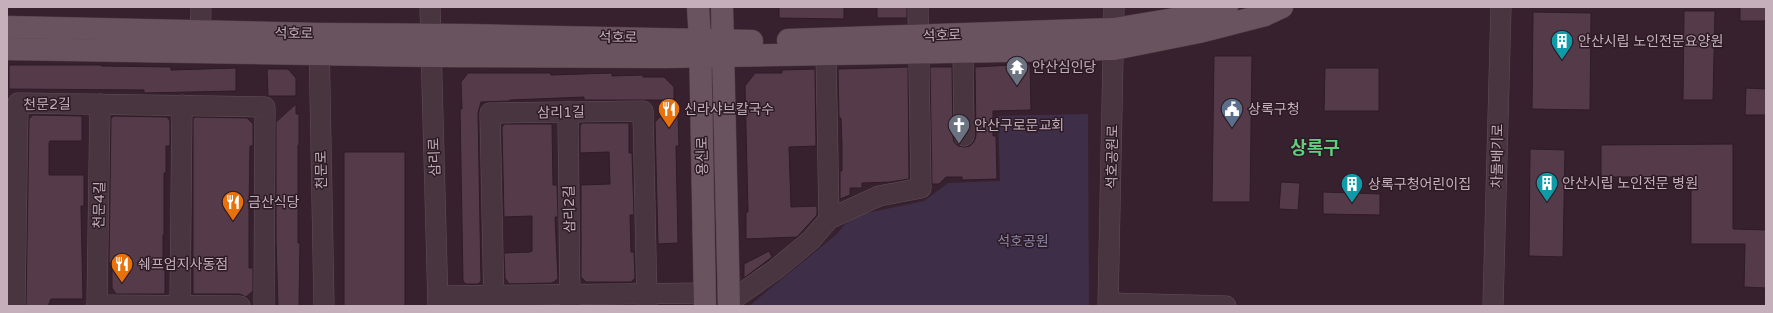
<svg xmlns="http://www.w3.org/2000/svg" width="1773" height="313" font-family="'Varela Round','Noto Sans KR',sans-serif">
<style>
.green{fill:#3f2e47}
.building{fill:#553b4a;stroke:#2e1c27}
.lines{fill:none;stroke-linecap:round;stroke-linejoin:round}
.minor-casing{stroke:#624f5b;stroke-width:21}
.major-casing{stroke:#513e49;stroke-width:23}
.minor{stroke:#483540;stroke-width:20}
.major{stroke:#68535f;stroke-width:22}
.labels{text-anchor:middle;stroke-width:3;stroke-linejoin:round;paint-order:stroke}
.street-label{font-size:14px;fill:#c4afbb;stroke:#2c1a25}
.poi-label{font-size:14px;fill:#c4afbb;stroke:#2c1a25;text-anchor:start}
.park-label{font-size:14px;fill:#8986a9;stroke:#2c1a25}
.district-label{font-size:18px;font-weight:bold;fill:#60ce7e;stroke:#2c1a25}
</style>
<rect width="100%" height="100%" fill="#37212e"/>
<polygon class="green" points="1088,114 1089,306 749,306 837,234 845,224 862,214 924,201 948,183 1000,181 998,116"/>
<g class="building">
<polygon points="779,7 844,7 844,19 779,18"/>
<rect x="877" y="7" width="30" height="11"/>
<rect x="1740" y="7" width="26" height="14"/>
<polygon points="1684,11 1715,11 1713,100 1683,100"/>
<polygon points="1533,12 1591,13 1590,110 1532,109"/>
<polygon points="1214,56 1252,56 1250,202 1212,202"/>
<polygon points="1030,64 1031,110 993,111 993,136 996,136 997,179 962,180 962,177 946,177 939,184 932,184 930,67 952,67 953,137 954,142 958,146 965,147 970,146 974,142 976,136 975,67"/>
<polygon points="9,65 101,65 101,66 171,67 171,70 236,68 236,91 144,93 144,90 9,89"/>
<polygon points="908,67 909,179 890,182 862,183 862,188 850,188 850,195 840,199 840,171 842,171 842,145 841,118 839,118 838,69"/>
<polygon points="1325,68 1379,68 1379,111 1324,111"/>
<polygon points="267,69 288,69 296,78 296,96 268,96"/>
<polygon points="815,69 816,146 789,147 791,207 817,206 817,215 797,237 746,239 746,212 748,212 745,86 755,73 782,73 782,70"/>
<polygon points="468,73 551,73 551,75 612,73 612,76 643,75 643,77 664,77 674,87 674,100 584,100 584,97 510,100 510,101 481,102 478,113 481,281 478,284 466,284 463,281 460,109 462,109 461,82"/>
<polygon points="1746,88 1766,89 1766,115 1745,115"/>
<polygon points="674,102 674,116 678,116 679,146 676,146 678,243 658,244 655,122"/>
<polygon points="296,104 296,114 299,114 299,145 298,145 298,243 300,243 299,306 278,306 276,241 276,122"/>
<polygon points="33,115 82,116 82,141 50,141 49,143 49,175 84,175 84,206 81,206 83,299 51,299 48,306 26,306 29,119"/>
<polygon points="114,116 167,117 170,121 170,146 166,146 166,173 164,173 164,235 163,235 163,270 165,270 165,294 116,294 112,288 112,263 109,263 111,118"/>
<polygon points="195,117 247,118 253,124 253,146 250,146 249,207 249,268 253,268 253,291 246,297 240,294 193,294 193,119"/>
<polygon points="582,123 629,123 629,153 632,153 634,215 630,215 631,252 634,252 635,278 631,282 586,282 581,277 581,185 610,184 609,152 580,153 580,126"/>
<polygon points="505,124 552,124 553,185 557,185 558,217 555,217 558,279 552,283 509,284 505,278 504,253 530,252 532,251 532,216 504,217 502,127"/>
<polygon points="1733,144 1733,229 1766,230 1766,288 1744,287 1745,244 1691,244 1691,177 1601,177 1601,145"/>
<polygon points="1530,149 1565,150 1563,257 1529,256"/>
<rect x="344" y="152" width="61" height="154"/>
<polygon points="1281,182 1300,183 1298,210 1279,209"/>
<polygon points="1323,192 1380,194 1380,215 1323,214"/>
<polygon points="769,251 772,257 744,278 744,264"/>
</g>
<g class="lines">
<g class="minor-casing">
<g id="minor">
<polyline points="430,7 438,306"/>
<polyline points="319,38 324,306"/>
<polyline points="200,47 201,7"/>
<polyline points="963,52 964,136"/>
<polyline points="826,55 829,219"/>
<polyline points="568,112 570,306"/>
<polyline points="438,296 705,293"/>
<polyline points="729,302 775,270 811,240 829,219 879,196 921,188 918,7"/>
<polyline points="1109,303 1226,306"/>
<polyline points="97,305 240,306"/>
<polyline points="180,305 182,105"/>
<polyline points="15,306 18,103 265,107 264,306"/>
<polyline points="97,306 100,104"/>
<polyline points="494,306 490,113 643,111 647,306"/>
<polyline points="1108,306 1114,7"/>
<polyline points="1493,306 1501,7"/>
</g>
</g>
<g class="major-casing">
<g id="major">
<polyline points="698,7 700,39 705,306"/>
<polyline points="722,7 729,306"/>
<polyline points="7,27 319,34 466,35 752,41"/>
<polyline points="788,40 1114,29 1192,16 1227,7"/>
<polyline points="7,49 431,56 665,57 1114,49 1199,32 1265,15 1282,7"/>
</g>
</g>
<use href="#minor" class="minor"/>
<use href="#major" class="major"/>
</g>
<defs>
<g id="building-pin" transform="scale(1.15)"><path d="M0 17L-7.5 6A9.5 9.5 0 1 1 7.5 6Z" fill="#0f9aa8" stroke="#2c1a25"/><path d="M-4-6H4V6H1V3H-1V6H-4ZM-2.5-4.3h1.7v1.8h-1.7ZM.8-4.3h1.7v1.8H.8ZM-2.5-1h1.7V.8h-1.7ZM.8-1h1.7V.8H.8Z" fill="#fff"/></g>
<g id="temple-pin" transform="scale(1.15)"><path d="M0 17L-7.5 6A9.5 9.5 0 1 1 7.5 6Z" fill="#6b7280" stroke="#2c1a25"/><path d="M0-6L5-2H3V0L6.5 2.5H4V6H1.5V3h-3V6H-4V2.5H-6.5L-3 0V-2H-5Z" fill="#fff"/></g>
<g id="restaurant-pin" transform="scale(1.15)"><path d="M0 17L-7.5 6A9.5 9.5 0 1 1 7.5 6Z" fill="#e8710a" stroke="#2c1a25"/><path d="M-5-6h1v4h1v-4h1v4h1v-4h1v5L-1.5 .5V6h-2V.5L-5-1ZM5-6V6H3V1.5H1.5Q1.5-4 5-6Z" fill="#fff"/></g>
<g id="civic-pin" transform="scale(1.15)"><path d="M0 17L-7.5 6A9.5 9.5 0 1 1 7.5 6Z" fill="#5c6f8a" stroke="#2c1a25"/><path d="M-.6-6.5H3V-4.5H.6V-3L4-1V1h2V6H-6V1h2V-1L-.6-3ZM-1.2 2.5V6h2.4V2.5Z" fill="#fff"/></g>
<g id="church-pin" transform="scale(1.15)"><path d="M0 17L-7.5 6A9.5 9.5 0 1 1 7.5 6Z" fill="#6b7280" stroke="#2c1a25"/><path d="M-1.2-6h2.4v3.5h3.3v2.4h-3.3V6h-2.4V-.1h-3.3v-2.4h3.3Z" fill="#fff"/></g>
</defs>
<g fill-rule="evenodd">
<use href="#building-pin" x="1562" y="41"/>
<use href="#temple-pin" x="1017" y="67"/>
<use href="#restaurant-pin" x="669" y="109"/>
<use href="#civic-pin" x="1232" y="109"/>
<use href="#church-pin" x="959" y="125"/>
<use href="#building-pin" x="1547" y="183"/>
<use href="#building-pin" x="1352" y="184"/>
<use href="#restaurant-pin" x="233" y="202"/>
<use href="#restaurant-pin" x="122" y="264"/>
</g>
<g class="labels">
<g class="street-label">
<text transform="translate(294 33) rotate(1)" y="5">석호로</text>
<text transform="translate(942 35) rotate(-2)" y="5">석호로</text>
<text transform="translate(618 37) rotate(1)" y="5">석호로</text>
<text transform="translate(47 104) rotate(-1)" y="5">천문2길</text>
<text transform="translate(561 112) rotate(-1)" y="5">삼리1길</text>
<text transform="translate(702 156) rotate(-91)" y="5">용신로</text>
<text transform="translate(1497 156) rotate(-89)" y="5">차돌배기로</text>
<text transform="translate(434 157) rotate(-92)" y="5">삼리로</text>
<text transform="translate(1112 157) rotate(-89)" y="5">석호공원로</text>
<text transform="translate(321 170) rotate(-91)" y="5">천문로</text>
<text transform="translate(99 205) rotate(-89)" y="5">천문4길</text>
<text transform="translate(569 209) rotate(-91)" y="5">삼리2길</text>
</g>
<g class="poi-label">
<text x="1578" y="46">안산시립 노인전문요양원</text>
<text x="1032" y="72">안산심인당</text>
<text x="684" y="114">신라샤브칼국수</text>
<text x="1248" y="114">상록구청</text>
<text x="974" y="130">안산구로문교회</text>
<text x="1562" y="188">안산시립 노인전문 병원</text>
<text x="1368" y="189">상록구청어린이집</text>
<text x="248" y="207">금산식당</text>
<text x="138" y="269">쉐프엄지사동점</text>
</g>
<g class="park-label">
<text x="1023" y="246">석호공원</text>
</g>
<g class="district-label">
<text x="1315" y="154">상록구</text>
</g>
</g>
<rect width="1773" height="313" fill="none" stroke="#c4afbb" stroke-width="16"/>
</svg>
